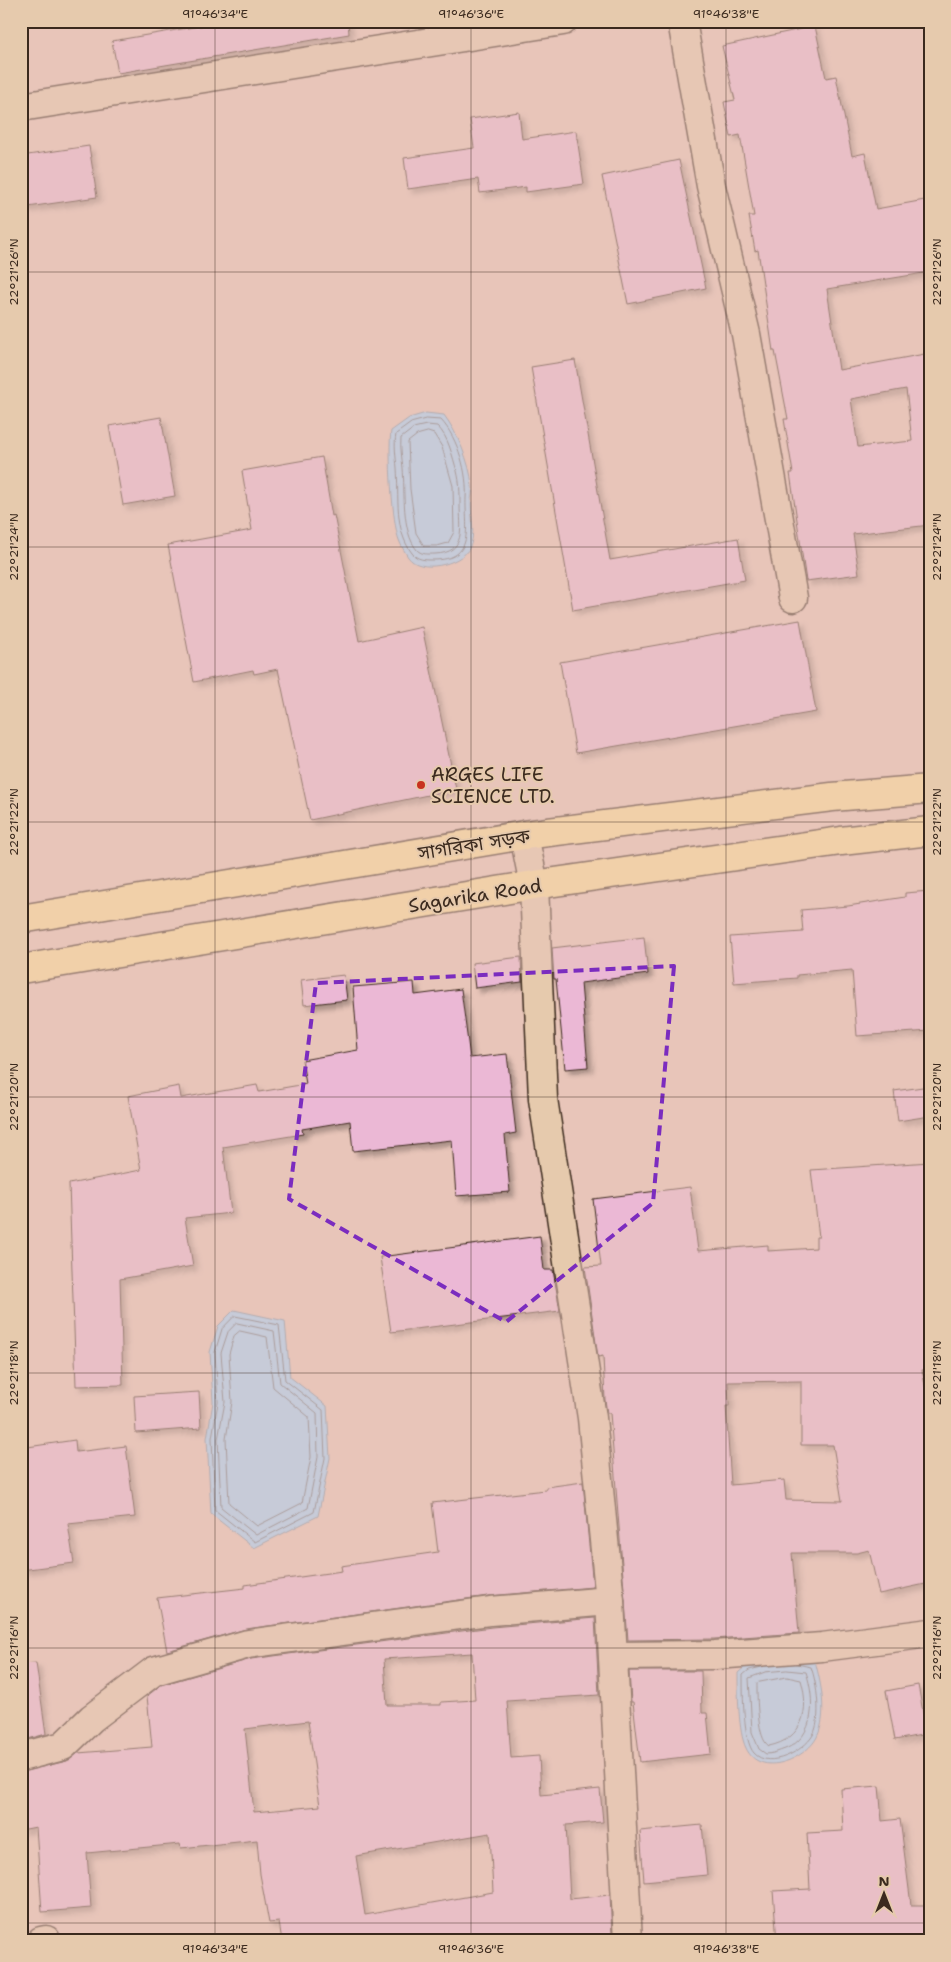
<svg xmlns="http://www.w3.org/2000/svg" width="951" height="1962" font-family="'Shantell Sans','Noto Sans Bengali',sans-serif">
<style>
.water{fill:#9fd2fc;stroke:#778fa3}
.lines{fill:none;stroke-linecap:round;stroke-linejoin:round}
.shore{stroke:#636d77;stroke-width:1}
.building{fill:#ebb8d5;stroke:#3b2a1e;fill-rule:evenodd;filter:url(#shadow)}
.minor-casing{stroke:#3b2a1e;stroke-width:31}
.primary-casing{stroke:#3b2a1e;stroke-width:31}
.minor{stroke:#e6caad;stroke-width:28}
.primary{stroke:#fdde96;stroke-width:28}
.marked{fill:none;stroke:#7b2cbf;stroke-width:4;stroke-dasharray:10 6;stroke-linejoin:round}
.ticks{fill:none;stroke:#3b2a1e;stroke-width:1;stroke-opacity:0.45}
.poi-dot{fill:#c8321e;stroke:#e6caad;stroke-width:2}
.labels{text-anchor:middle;stroke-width:4;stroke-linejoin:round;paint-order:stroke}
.poi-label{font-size:19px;fill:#3b2a1e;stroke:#e6caad;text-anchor:start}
.street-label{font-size:19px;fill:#3b2a1e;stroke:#e6caad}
.neatline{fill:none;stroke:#3b2a1e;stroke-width:2}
.ticks-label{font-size:12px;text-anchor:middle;fill:#3b2a1e}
</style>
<defs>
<filter id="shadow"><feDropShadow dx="4.5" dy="4.5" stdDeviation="2.5" flood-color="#0004"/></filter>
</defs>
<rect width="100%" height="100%" fill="#e8c5b9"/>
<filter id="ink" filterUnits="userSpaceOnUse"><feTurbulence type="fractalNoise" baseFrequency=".02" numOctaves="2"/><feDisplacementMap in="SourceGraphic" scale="10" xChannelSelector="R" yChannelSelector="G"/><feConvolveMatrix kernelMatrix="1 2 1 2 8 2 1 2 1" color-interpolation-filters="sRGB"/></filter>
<g filter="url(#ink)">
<g class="water">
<path d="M426 413 444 415C457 432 470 463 472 485 473 491 471 497 471 504 471 518 476 535 469 549 459 565 420 574 408 557 405 552 401 546 399 540 392 523 388 450 391 431L409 418Z"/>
<polygon points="234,1310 285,1321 290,1377 327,1406 330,1458 318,1516 254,1548 211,1514 207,1438 213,1402 210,1352 218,1326"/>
<path d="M815 1661C821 1683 828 1715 817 1737 806 1759 760 1779 746 1748 738 1732 738 1692 738 1673L747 1665Z"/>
</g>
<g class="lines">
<g class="shore">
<path d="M426 419 441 420C458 438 468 474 466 498 465 527 476 560 433 560 425 560 417 560 412 553 394 530 399 496 397 468 396 456 394 446 396 434L411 423Z"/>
<path d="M427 425 437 426C449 437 452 456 457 471 460 483 460 492 460 505 460 527 467 553 435 554 429 554 422 555 417 550 401 531 405 491 403 468 402 458 400 448 401 438L414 428Z"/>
<polygon points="428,432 434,434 442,447 453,486 454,532 448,543 437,546 424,546 416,533 410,489 408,442 417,435"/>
<polygon points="235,1316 279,1325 285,1380 323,1410 325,1458 314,1512 255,1542 215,1510 212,1438 218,1402 215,1352 222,1329"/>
<polygon points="237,1323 274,1331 280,1383 317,1413 318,1457 308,1508 256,1535 221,1507 218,1439 225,1402 221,1353 228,1332"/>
<polygon points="240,1331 267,1337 273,1387 309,1417 311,1457 302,1503 257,1526 229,1503 226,1439 232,1402 229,1354 234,1336"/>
<path d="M762 1667 749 1670 743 1675C743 1693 743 1741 754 1753 769 1770 804 1751 813 1735 822 1718 817 1684 811 1667L797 1664"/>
<path d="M787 1670 806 1672C815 1699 816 1737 785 1749 779 1751 773 1754 766 1754L759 1749 752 1732 749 1678 765 1672Z"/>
<path d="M787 1677 801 1680C810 1711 803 1739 769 1746 757 1739 757 1697 757 1683Z"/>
</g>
</g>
<g class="building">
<polygon points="229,21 348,21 349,34 118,73 112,41"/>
<path d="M815 26 826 78 836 76 852 156 865 153 876 209 930 199V272L827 289 839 370 930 353V525L853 534 859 574 806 581 790 473H793L784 419H788L775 351H773L758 250 755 251 749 216H754L740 135 731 137 724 102 735 100 722 46ZM906 389 912 441 858 447 851 399Z"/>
<polygon points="519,112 522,139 576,131 584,184 526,192 526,187 480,193 478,179 408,189 404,158 474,148 470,119"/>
<polygon points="89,146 97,197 21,208 21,156"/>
<polygon points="679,160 706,288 628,304 602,176"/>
<polygon points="575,360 610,560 738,538 745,580 573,610 531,367"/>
<polygon points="161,417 175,496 123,505 109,426"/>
<polygon points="322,457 332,516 334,515 359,641 422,627 456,789 310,820 278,669 254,674 253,670 194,682 168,545 252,530 242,471"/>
<polygon points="800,620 816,712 576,753 560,662"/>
<polygon points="930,891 930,1031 857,1036 852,970 797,975 797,978 734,983 730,937 803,932 801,910 848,906 905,897 905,893"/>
<polygon points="644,937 648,974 581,983 588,1067 565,1069 556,979 554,979 552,948"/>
<polygon points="521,957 522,982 475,988 472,963"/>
<polygon points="344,975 347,1000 304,1005 301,980"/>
<polygon points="414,982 415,995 461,989 470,1058 507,1054 516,1133 505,1135 510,1192 456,1196 452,1140 353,1151 350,1121 302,1129 303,1134 223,1147 231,1213 185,1218 193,1266 120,1279 123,1385 76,1386 69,1184 141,1170 128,1096 179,1086 181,1098 257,1085 259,1092 306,1084 302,1060 358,1050 353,987"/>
<polygon points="930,1086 930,1116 898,1121 894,1091"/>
<path d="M930 1162V1369L922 1370 930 1411V1583L879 1594 869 1550 857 1553H792L799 1633 714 1639 628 1640 610 1413H607L605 1400 603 1356 598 1357 585 1267 601 1266 593 1199 690 1187 698 1251 768 1245V1251L816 1248V1237H819L811 1170ZM801 1381V1445H833L842 1501 786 1500 784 1480 731 1485 726 1406H729L728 1382Z"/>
<polygon points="540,1236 544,1270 553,1270 560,1311 391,1332 380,1257"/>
<polygon points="199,1392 201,1428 136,1433 134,1396"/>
<polygon points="75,1440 76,1452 126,1446 135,1517 68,1524 74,1563 21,1570 21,1448"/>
<polygon points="583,1482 593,1587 488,1596 246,1629 167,1651 157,1598 245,1588 245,1585 342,1571 341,1566 438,1552 432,1503 546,1490 546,1487"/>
<path d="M595 1618 599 1695 507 1701 511 1758 539 1756 541 1795 600 1789 603 1822 566 1825 570 1899 610 1895 612 1936 561 1941H282L279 1922 269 1923 260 1874 257 1840 181 1848 180 1844 87 1853 91 1908 42 1912 36 1827 21 1830V1772L67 1761 78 1753 152 1747 147 1696 161 1685 251 1659 492 1627ZM472 1653 475 1700 441 1702V1705H387L384 1659ZM308 1721 320 1806 254 1812 245 1729ZM490 1833 493 1892 365 1915 356 1856Z"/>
<polygon points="36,1663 46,1734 21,1741 21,1664"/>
<polygon points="629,1671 701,1671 702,1713 707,1713 711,1754 640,1762 633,1702 631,1702"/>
<polygon points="918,1685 927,1734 895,1740 886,1691"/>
<polygon points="879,1786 882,1821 900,1819 911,1905 930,1905 930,1938 894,1941 777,1941 773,1891 810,1889 807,1833 843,1831 841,1789"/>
<polygon points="702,1825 707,1875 644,1881 640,1831"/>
</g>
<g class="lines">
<g class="minor-casing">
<g id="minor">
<polyline points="682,21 711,186 746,334 793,598"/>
<polyline points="21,107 563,21"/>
<polyline points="524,835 534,885 543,1099 592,1418 610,1601 628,1941"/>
<polyline points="613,1656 715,1655 822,1647 930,1633"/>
<polyline points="21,1757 63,1746 92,1718 154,1671 248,1644 490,1611 610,1601"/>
<polyline points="41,1941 46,1940"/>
</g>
</g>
<g class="primary-casing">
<g id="primary">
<polyline points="21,919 524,835 832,797 930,789"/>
<polyline points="21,969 534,885 841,841 930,831"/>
</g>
</g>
<use href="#minor" class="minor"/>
<use href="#primary" class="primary"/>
</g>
</g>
<path d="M0 0H951V1962H0ZM674 966 653 1203 506 1322 289 1199 316 983Z" fill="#e8c5b9" fill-opacity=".55" fill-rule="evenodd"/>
<path class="marked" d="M674 966 653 1203 506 1322 289 1199 316 983Z"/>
<path class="ticks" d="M215 21V1941M471 21V1941M726 21V1941M21 272H930M21 547H930M21 822H930M21 1097H930M21 1373H930M21 1648H930M21 1923H930"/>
<circle class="poi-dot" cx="421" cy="785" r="5"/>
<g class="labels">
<g class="poi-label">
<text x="431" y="781">ARGES LIFE<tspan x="431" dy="22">SCIENCE LTD.</tspan></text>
</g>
<g class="street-label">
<text transform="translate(474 844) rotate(-9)" y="7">সাগরিকা সড়ক</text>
<text transform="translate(475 895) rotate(-9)" y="7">Sagarika Road</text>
</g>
</g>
<rect width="951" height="1962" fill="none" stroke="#e6caad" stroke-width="55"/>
<g transform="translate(884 1894)" stroke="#e6caad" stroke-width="4" paint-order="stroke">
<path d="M0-4L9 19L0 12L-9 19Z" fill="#3b2a1e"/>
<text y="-8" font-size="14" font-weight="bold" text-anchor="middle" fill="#3b2a1e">N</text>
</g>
<rect x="28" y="28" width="896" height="1906" class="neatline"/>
<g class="ticks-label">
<text x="215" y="18">91°46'34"E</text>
<text x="471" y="18">91°46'36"E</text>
<text x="726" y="18">91°46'38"E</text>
<text transform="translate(14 272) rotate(-90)" y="4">22°21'26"N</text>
<text transform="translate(937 272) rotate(-90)" y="4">22°21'26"N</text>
<text transform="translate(14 547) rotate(-90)" y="4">22°21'24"N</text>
<text transform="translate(937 547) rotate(-90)" y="4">22°21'24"N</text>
<text transform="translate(14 822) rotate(-90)" y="4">22°21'22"N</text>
<text transform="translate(937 822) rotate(-90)" y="4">22°21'22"N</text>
<text transform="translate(14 1097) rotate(-90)" y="4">22°21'20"N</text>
<text transform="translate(937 1097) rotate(-90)" y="4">22°21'20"N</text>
<text transform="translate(14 1373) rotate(-90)" y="4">22°21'18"N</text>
<text transform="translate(937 1373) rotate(-90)" y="4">22°21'18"N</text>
<text transform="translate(14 1648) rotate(-90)" y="4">22°21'16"N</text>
<text transform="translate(937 1648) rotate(-90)" y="4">22°21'16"N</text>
<text x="215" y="1953">91°46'34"E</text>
<text x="471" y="1953">91°46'36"E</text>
<text x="726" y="1953">91°46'38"E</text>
</g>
</svg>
